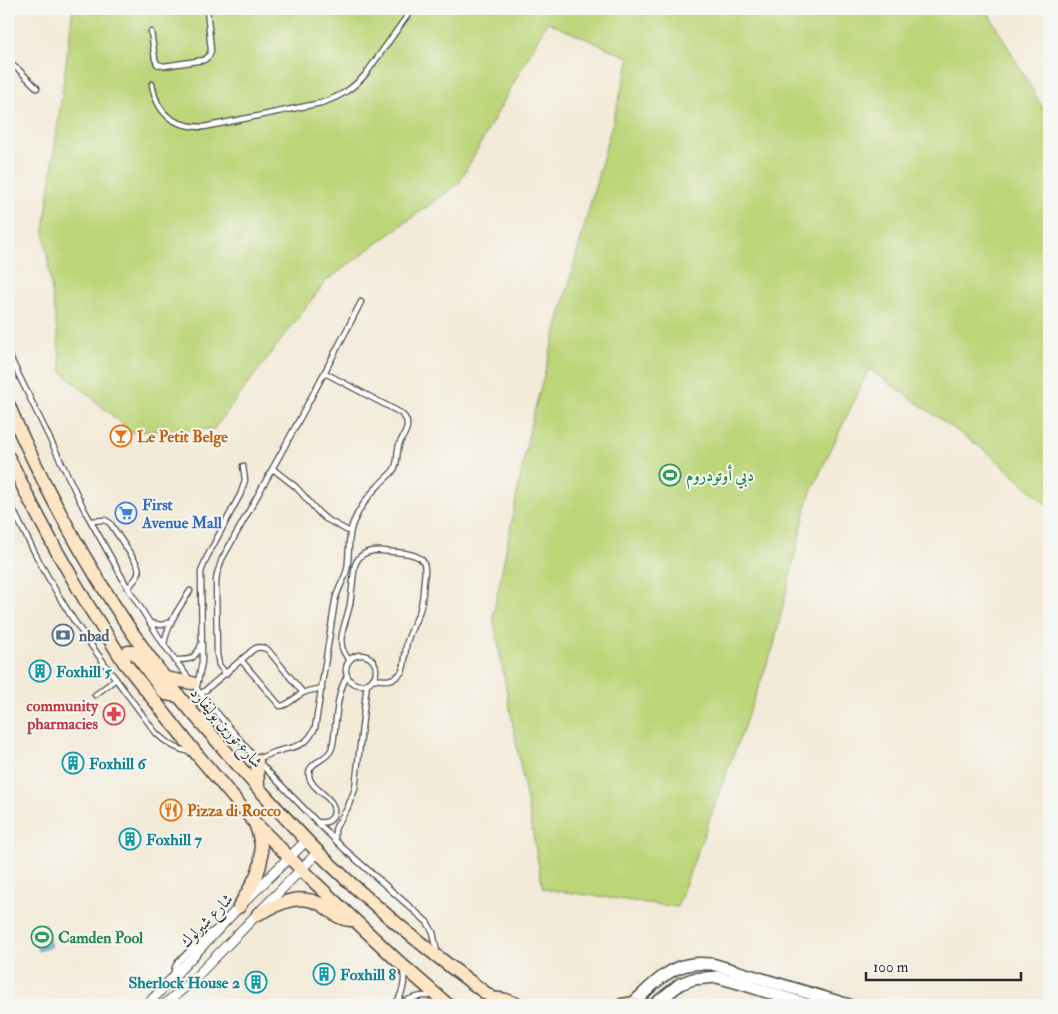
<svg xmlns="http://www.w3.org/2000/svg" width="1058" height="1014" font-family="'IM FELL Double Pica',Amiri,serif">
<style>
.green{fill:#bdd579;stroke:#748052}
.water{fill:#71a7df;stroke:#4e6985}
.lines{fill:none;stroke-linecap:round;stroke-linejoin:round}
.service-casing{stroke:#494845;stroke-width:7}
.minor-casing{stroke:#494845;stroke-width:11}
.tertiary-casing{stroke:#494845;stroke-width:14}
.secondary-casing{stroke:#494845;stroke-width:15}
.service{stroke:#fff;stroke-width:4.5}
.minor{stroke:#fff;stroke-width:9}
.tertiary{stroke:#fff;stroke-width:11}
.secondary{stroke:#fee5c5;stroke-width:12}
.labels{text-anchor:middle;stroke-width:4;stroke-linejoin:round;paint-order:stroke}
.food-label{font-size:16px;font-weight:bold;fill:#c56008;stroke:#f6f6f2;text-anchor:start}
.leisure-label{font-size:16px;font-weight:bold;fill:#27864d;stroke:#f6f6f2;text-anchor:start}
.shop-label{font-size:16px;font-weight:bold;fill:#366cbe;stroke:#f6f6f2;text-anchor:start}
.service-label{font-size:16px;font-weight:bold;fill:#4e5e75;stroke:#f6f6f2;text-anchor:start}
.culture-label{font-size:16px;font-weight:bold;fill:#0d838f;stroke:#f6f6f2;text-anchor:start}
.health-label{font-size:16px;font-weight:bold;fill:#be3a42;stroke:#f6f6f2;text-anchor:end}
.street-label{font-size:16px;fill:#2b2b2b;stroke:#f6f6f2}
</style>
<rect width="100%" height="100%" fill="#f6f6f2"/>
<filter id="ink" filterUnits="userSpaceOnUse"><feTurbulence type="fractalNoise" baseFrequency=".02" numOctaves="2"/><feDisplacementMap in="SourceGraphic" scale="10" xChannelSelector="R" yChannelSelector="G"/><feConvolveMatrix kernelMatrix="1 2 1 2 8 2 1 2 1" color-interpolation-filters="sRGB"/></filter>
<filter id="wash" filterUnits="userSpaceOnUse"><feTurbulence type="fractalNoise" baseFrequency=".0096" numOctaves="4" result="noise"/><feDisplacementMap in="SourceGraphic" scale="20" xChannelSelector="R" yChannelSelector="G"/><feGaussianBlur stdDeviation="1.12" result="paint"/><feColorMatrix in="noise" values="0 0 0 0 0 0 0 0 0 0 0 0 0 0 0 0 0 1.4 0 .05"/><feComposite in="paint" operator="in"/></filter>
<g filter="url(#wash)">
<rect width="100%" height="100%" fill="#f3ead7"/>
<polygon class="green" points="73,9 986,9 1049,119 1049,507 990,454 869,369 809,496 773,648 677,907 543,889 493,616 531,423 630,58 547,22 459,183 326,281 214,429 131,432 62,372 44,230"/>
<polygon class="water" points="45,924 51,947 38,951 32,927"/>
</g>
<g filter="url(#ink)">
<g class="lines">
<g class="service-casing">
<g id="service">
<polyline points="151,32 155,59 157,64 164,66 204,60 209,56 211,50 207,9"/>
<polyline points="9,63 19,70 37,88"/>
<path d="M152 84C157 114 173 127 204 127L321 103C340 97 352 89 365 75L412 9"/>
<polyline points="9,355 85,511 128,588 164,645 196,688 257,760 317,822 343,848 427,922 433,932 437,952"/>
<polyline points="273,469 296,487 319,513 326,519 350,532"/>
<path d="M9 501C28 541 49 582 73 619 99 658 128 695 156 733 166 743 177 750 191 752"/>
<path d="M91 521 105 520 110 523 137 564C142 575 134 580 128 588"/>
<polyline points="150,623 162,625 170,622"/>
<path d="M164 645C167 624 179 608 190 591"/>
<circle cx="361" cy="670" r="15"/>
<path d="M175 660C191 660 194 660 201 645"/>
<path d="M241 660 280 706C287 706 292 700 298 696 305 691 313 689 322 689"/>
<path d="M350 660C332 644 347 623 350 604 352 591 353 578 355 565 360 552 370 550 383 551 394 552 416 552 423 561 426 567 425 573 424 580 423 590 423 600 420 610 416 621 410 631 407 642 404 652 407 668 399 675 391 682 382 680 373 679"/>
<path d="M226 674 219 665 217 654 216 582 217 574 222 559C270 474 317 389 361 302"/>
<polyline points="197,686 202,662 201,572 206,559 241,493 245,480 243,466"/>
<path d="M201 694 254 649C259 646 263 647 268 650L303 693"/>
<polyline points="95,695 116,679"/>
<path d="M258 759C266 755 274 752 282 750 299 746 307 745 315 728L335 601C337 589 345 580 347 569 350 554 347 537 353 523 359 509 369 495 379 485 383 480 389 476 393 471 399 463 396 454 399 445 401 438 408 432 407 424 407 418 403 415 399 412L325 373"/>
<path d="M317 822C323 823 330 823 333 816 340 798 310 791 309 775 308 762 326 761 331 750 334 744 334 735 335 728 337 710 338 692 347 676"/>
<polyline points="335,839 335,830 337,825 347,809 355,789 367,683"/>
<polyline points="173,975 175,967 178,962 204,936 214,930"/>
<path d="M395 1005C402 995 406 983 403 970"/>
<path d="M398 1005C408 999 419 995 432 996"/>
</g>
</g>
<g class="minor-casing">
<g id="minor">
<polyline points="147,1005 239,907 307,840"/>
<polyline points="164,1005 193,980 318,852"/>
</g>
</g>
<g class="tertiary-casing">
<g id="tertiary">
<path d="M631 1005C649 989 667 967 692 964 699 963 705 964 712 964L849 1005"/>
<polyline points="654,1005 680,984 693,979 717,977 742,984 808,1005"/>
</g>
</g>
<g class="secondary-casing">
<g id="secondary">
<path d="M9 406C20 434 34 461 47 488 85 562 126 629 178 695 194 715 212 735 229 755 261 791 293 828 328 862 382 914 441 961 502 1005"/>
<polyline points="9,458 27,495 55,548 89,607 124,662 195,752 254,822 310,878 401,964 448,1005"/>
<polyline points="124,662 125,656 128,652 134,652 162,690 166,694 178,696"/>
<polyline points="165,678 192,683"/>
<polyline points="257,760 258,788"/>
<path d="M239 907C257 876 269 862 256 826"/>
<path d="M258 914C279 904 298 892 322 905 331 911 338 919 350 920"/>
<path d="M494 999C503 998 510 1001 518 1005"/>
<polyline points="622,1005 634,1003"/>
</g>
</g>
<use href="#service" class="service"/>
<use href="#minor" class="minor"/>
<use href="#tertiary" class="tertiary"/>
<use href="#secondary" class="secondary"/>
</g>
</g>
<defs>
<g id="bar-ring" transform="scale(1.125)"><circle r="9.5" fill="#f6f6f2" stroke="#e8710a" stroke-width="1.5"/><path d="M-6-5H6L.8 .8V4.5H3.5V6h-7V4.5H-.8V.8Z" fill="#e8710a"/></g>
<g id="stadium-ring" transform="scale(1.125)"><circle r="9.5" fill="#f6f6f2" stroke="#2e9e5b" stroke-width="1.5"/><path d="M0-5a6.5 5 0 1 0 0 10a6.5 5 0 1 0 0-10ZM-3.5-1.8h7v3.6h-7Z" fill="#2e9e5b"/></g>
<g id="supermarket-ring" transform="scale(1.125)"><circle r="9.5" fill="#f6f6f2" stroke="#3f7fe0" stroke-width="1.5"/><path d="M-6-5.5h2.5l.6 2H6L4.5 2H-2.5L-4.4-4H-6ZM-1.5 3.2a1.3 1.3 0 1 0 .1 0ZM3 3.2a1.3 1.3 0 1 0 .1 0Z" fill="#3f7fe0"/></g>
<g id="bank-ring" transform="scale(1.125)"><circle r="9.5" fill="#f6f6f2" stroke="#5c6f8a" stroke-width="1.5"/><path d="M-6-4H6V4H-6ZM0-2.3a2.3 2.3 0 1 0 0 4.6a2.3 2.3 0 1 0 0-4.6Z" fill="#5c6f8a"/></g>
<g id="building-ring" transform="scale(1.125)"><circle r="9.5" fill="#f6f6f2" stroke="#0f9aa8" stroke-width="1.5"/><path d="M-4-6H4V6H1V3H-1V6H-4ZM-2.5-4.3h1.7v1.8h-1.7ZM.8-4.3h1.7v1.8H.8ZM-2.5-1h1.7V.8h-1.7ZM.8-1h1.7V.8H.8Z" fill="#0f9aa8"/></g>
<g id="pharmacy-ring" transform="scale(1.125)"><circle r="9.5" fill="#f6f6f2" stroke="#e0444e" stroke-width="1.5"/><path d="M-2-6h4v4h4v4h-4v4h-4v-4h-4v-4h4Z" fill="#e0444e"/></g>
<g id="restaurant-ring" transform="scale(1.125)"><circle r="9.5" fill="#f6f6f2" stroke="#e8710a" stroke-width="1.5"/><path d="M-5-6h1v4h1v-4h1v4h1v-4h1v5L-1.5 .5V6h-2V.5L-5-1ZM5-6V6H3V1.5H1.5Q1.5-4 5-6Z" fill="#e8710a"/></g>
</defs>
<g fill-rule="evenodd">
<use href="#bar-ring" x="121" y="436"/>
<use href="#stadium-ring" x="670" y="475"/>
<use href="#supermarket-ring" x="126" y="513"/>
<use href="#bank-ring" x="63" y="635"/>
<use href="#building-ring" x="40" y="671"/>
<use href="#pharmacy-ring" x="114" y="714"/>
<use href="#building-ring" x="73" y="763"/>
<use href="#restaurant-ring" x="171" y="810"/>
<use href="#building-ring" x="130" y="839"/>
<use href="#stadium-ring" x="42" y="937"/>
<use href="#building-ring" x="324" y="974"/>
<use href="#building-ring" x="256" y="982"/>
</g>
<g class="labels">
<g class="food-label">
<text x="137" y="442">Le Petit Belge</text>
<text x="187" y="816">Pizza di Rocco</text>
</g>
<g class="leisure-label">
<text x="686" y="481">دبي أوتودروم</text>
<text x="58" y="943">Camden Pool</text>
</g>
<g class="shop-label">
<text x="142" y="510">First<tspan x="142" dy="18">Avenue Mall</tspan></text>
</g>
<g class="service-label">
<text x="79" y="641">nbad</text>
</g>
<g class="culture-label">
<text x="56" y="677">Foxhill 5</text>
<text x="89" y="769">Foxhill 6</text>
<text x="146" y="845">Foxhill 7</text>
<text x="340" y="980">Foxhill 8</text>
<text x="240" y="988" text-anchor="end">Sherlock House 2</text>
</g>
<g class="health-label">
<text x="98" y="711">community<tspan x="98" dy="18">pharmacies</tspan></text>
</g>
<g class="street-label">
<text transform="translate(227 727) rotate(49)" y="6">شارع تورين بوليفارد</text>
<text transform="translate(206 920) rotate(-46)" y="6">شارع شيرلوك</text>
</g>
</g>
<rect width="1058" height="1014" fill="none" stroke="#f6f6f2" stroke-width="30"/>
<path d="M866 972v8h155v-8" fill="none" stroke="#2b2b2b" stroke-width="2.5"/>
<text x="873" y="972" font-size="15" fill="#2b2b2b" stroke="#f6f6f2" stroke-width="4" paint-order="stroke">100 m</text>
</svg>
